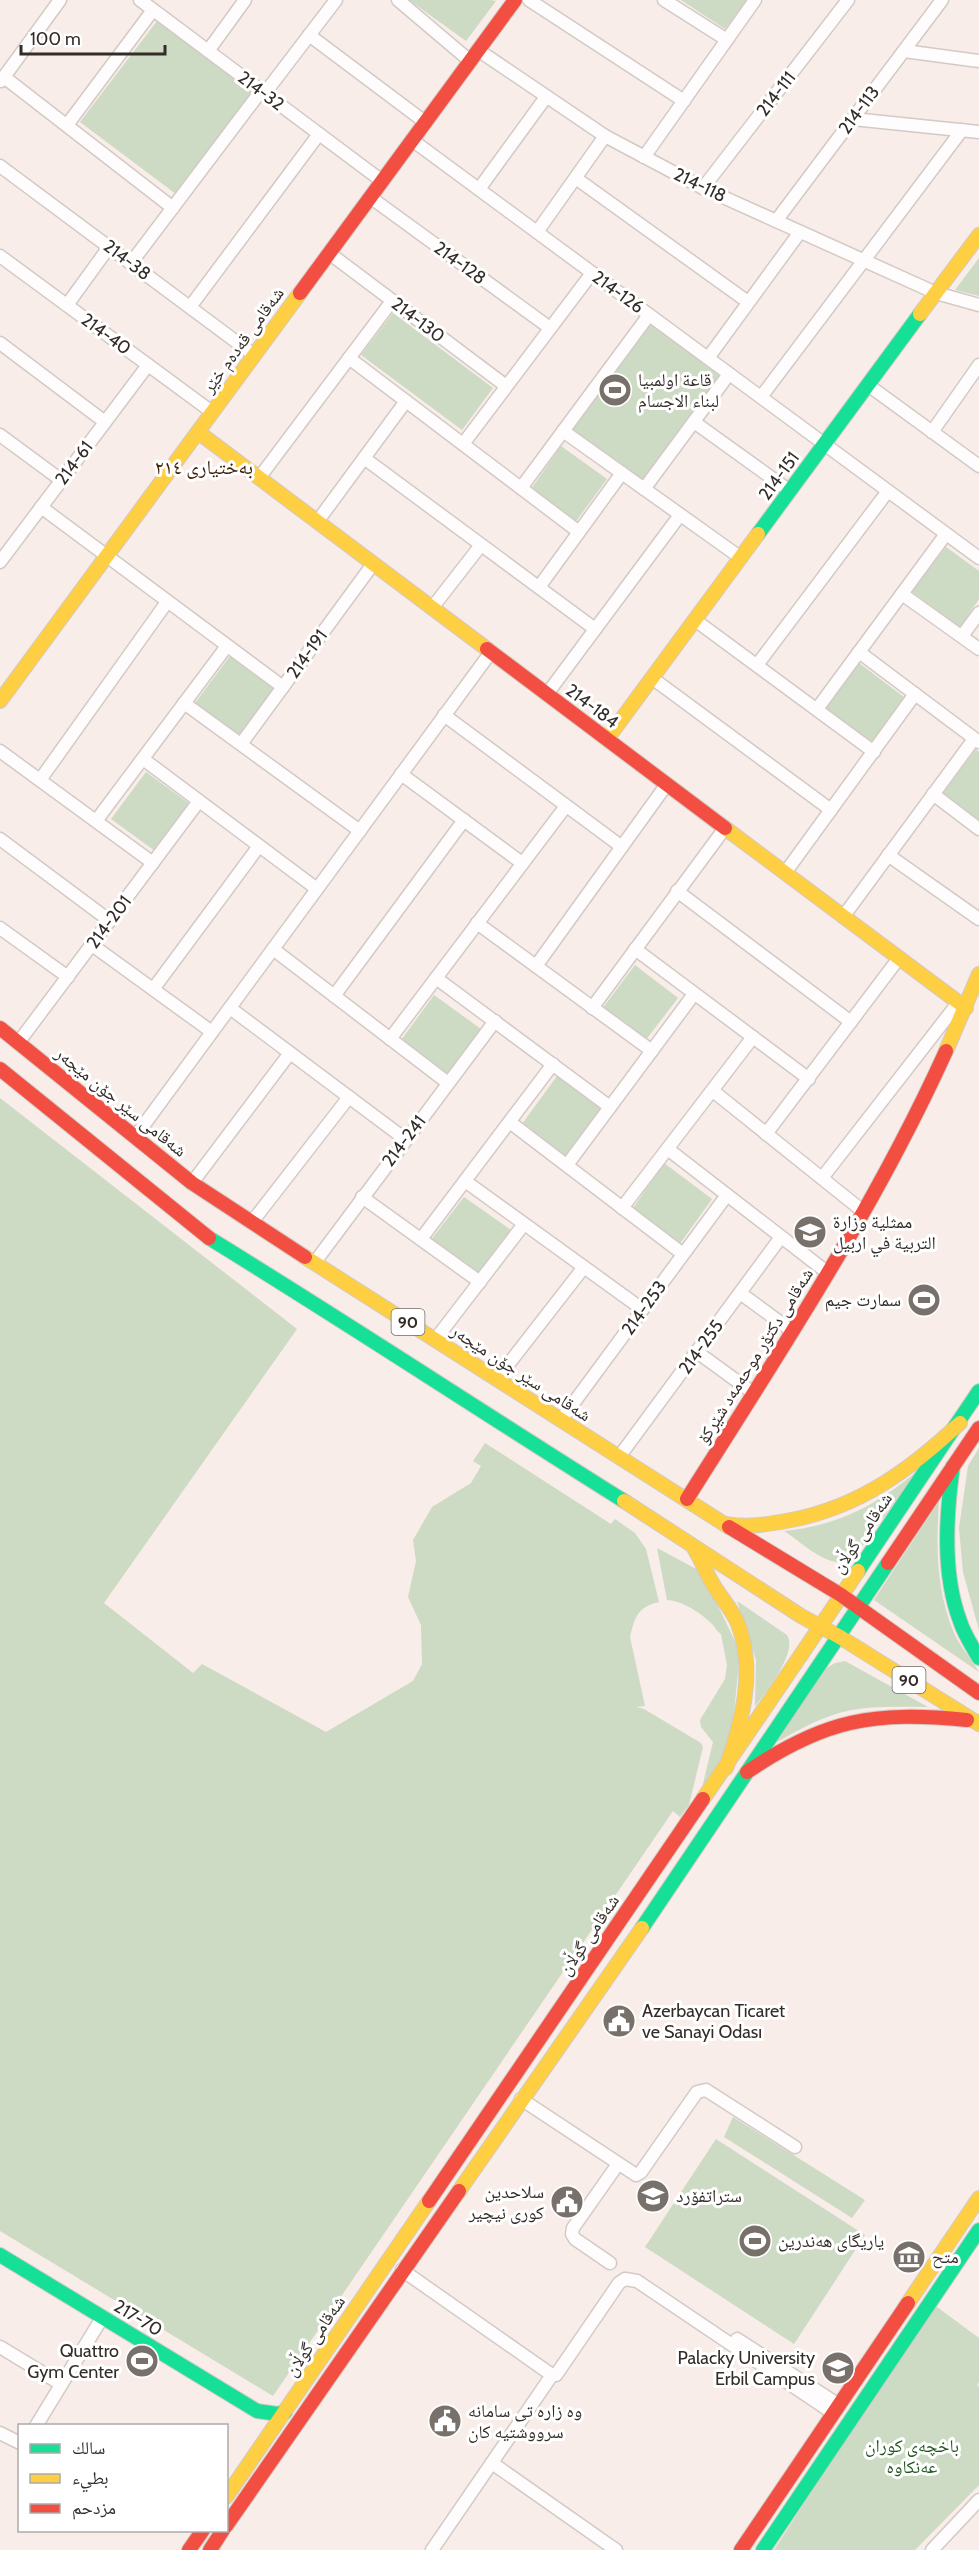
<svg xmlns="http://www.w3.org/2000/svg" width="979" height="2550" font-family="Cabin,'Noto Naskh Arabic',sans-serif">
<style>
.green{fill:#cddac4}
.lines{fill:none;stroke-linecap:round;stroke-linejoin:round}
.street-casing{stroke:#d3cac6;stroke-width:15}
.fast-casing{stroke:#d3cac6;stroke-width:16}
.slow-casing{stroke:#d3cac6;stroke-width:16}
.jam-casing{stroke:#d3cac6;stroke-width:16}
.street{stroke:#fefcfc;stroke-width:12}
.fast{stroke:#16e098;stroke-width:14}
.slow{stroke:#ffcf43;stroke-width:14}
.jam{stroke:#f24e42;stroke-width:14}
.labels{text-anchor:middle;stroke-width:6;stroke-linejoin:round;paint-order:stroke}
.shield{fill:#fff;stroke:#706b68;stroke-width:1.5}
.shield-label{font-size:16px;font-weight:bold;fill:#332c28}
.street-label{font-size:18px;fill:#332c28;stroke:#fff}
.poi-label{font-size:18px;fill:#332c28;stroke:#fff;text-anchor:start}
.park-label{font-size:18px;fill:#21571f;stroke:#fff}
.neighbourhood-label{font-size:20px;fill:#402008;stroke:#fff}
</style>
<rect width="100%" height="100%" fill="#f8ede8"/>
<g class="green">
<polygon points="409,0 490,0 496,1 466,41"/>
<polygon points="681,0 747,0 725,29"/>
<polygon points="157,21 252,93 176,194 80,122"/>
<polygon points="979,258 979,296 955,290"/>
<polygon points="393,313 493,388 462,430 361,355"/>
<polygon points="649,315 729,374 644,489 563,431"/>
<polygon points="561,446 607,479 574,524 529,492"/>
<polygon points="946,547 979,571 979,599 960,627 912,592"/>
<polygon points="230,656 274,689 239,735 195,703"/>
<polygon points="859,663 904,697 871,745 823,708"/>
<polygon points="976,749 979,752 979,825 940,797"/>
<polygon points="146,772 190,804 155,851 111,819"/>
<polygon points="635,965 678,998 645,1041 602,1009"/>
<polygon points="434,995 481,1029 446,1076 399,1043"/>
<polygon points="557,1076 601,1109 566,1156 522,1124"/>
<path d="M0 1098 297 1329 104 1603 193 1673 202 1664 326 1732 413 1681 422 1664 421 1625 408 1597 416 1561 413 1540 432 1507 471 1483 481 1466 473 1461 485 1443 611 1524 615 1519 635 1533 646 1549 659 1602C638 1607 635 1616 630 1637L645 1706 636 1707 644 1709 701 1743 703 1747 689 1805 680 1817 673 1811 273 2396 0 2231Z"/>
<polygon points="664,1163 712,1199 679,1245 631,1211"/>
<polygon points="464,1197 511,1230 476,1276 430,1241"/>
<polygon points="979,1448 979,1630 963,1572 959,1528 968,1466"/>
<path d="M920 1469 851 1561C827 1569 803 1543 784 1531 841 1525 876 1505 920 1469Z"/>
<path d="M939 1501C936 1547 936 1590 954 1633 960 1647 972 1659 979 1672L874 1600Z"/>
<path d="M657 1548 702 1572 740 1652 731 1743 702 1788 713 1742 701 1727 700 1720 725 1679 727 1665 721 1634C715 1630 716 1627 711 1623 700 1612 682 1601 667 1600Z"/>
<path d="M737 1601 787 1635C798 1653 766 1691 755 1707L756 1660Z"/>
<path d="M845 1661 928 1707C899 1707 867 1705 839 1713 815 1720 793 1733 772 1745L825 1669 835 1663Z"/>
<polygon points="733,2117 865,2200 852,2218 724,2137"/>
<polygon points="716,2139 865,2235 794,2344 645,2247"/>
<polygon points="933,2304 979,2338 979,2382 977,2385 979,2387 979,2485 915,2550 774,2550"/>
</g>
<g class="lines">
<g class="street-casing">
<g id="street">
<polyline points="140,0 382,181"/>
<polyline points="398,0 470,61"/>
<polyline points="529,0 684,101"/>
<polyline points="664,0 727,40"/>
<polyline points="309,35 425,122"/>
<polyline points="478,50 605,136 703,188 936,293 979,305"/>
<polyline points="208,51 245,0"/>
<polyline points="904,51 979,61"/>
<polyline points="4,77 173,208"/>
<polyline points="1,81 60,0"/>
<polyline points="265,93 336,0"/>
<polyline points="853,119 979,132"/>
<polyline points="67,125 153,10"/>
<polyline points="412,140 979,558"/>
<polyline points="644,157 755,0"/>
<polyline points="0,166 254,355"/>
<polyline points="577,179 748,302"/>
<polyline points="703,188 848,0"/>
<polyline points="479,189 546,97"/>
<polyline points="370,197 550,328"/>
<polyline points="776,221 942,0"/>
<polyline points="537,232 605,136"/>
<polyline points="329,253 506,386"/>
<polyline points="0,256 212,412"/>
<polyline points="131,263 261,91"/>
<polyline points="67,305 109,247"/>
<polyline points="190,307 319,134"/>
<polyline points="0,343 105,422"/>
<polyline points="349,358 579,532"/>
<polyline points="708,358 800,232"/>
<polyline points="868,385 979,466"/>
<polyline points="761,397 962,130"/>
<polyline points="694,422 790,491"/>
<polyline points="563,431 741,558"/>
<polyline points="932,432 979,365"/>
<polyline points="0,435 61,480"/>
<polyline points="463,444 592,273"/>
<polyline points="364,458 595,629"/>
<polyline points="259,478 392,301"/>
<polyline points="521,488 649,315"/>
<polyline points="644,489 729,374"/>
<polyline points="41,507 283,687"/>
<polyline points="317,522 406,401"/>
<polyline points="0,562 148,365"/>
<polyline points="539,587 622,473"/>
<polyline points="902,594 979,649"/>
<polyline points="432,608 481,545"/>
<polyline points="695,620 874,752"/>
<polyline points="962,636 979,613"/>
<polyline points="859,652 979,742"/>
<polyline points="757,665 888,491"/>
<polyline points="652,678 831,810"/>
<polyline points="547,694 680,515"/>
<polyline points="184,703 360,831"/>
<polyline points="817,709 946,534"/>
<polyline points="444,715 622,847"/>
<polyline points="241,744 373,564"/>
<polyline points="0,751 153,863"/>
<polyline points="143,759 317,889"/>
<polyline points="401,774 522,863"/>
<polyline points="40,780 167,602"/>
<polyline points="933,794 979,829"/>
<polyline points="96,821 227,646"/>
<polyline points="0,839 110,921"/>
<polyline points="888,855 979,919"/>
<polyline points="785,873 915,694"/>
<polyline points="677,891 851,1022"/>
<polyline points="843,917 974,739"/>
<polyline points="477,923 652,1051"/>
<polyline points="0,928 68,977"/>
<polyline points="92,945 212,1032"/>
<polyline points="273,949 448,1083"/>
<polyline points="635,949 809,1079"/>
<polyline points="536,966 667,784"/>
<polyline points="436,978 610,1107"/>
<polyline points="154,988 259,846"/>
<polyline points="334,996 464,820"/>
<polyline points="230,1008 405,1139"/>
<polyline points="592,1008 725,828"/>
<polyline points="390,1039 566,806"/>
<polyline points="18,1043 199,801"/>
<polyline points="713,1091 864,1212"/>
<polyline points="511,1123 683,1254"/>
<polyline points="766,1134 899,958"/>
<polyline points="135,1137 491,652"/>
<polyline points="669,1150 828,1273"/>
<polyline points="567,1165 694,994"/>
<polyline points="822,1178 958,1003"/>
<polyline points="465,1181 642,1309"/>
<polyline points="192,1183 290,1053"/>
<polyline points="362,1197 480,1282"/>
<polyline points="622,1208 753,1037"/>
<polyline points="252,1222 349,1097"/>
<polyline points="421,1239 553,1064"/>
<polyline points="315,1262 495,1021"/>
<polyline points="740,1293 792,1331"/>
<polyline points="435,1340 524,1224"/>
<polyline points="697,1352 752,1392"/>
<polyline points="497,1379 584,1267"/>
<polyline points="561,1420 727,1195"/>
<polyline points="619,1457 781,1237"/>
<polyline points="521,2099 636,2175 641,2172 697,2092 706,2090 795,2147"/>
<polyline points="610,2263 575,2239 572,2234 573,2228 618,2164"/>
<polyline points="402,2270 552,2375"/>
<polyline points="737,2339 839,2405"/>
<polyline points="0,2347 61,2384"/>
<polyline points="36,2426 102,2318"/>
<polyline points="0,2433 20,2443"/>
<polyline points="492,2463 616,2550"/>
<polyline points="432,2550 552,2375 556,2375 619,2283 625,2279 637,2281 833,2413"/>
<polyline points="932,2550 979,2500"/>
</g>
</g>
<g class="fast-casing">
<g id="fast">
<polyline points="758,534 920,314"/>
<path d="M209 1238C349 1324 485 1414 624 1501"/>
<path d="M953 1466C946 1515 942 1574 960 1621 964 1634 972 1646 979 1658"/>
<polyline points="858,1571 979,1391"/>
<polyline points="642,1928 888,1563"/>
<polyline points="0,2255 257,2411 278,2414 285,2412"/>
<polyline points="763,2550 979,2230"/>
</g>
</g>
<g class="slow-casing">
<g id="slow">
<polyline points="920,314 979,235"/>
<polyline points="198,432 487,649"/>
<polyline points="0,701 300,293"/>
<polyline points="607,739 758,534"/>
<polyline points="725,828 966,1008"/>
<polyline points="946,1051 979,974"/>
<polyline points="305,1257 729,1527"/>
<polyline points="624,1501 801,1616 840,1637 979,1724"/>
<path d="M727 1524C748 1528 770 1524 791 1520 859 1507 910 1470 960 1423"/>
<path d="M694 1548C702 1561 707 1576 716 1589 723 1600 733 1611 738 1624 756 1671 742 1722 726 1768"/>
<polyline points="703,1799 858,1571"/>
<polyline points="459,2191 642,1928"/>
<polyline points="908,2303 979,2198"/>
<polyline points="226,2497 429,2201"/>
</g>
</g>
<g class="jam-casing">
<g id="jam">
<polyline points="300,293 515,0"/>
<polyline points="487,649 725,828"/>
<polyline points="0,1028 192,1183 305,1257"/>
<polyline points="0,1069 209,1238"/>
<path d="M687 1499C779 1353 875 1208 946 1051"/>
<polyline points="729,1527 841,1595 979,1693"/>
<polyline points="888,1563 979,1428"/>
<path d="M747 1772C825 1719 874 1711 967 1720"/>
<polyline points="429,2201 703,1799"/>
<polyline points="226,2526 459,2191"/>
<polyline points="189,2550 203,2530"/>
<polyline points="210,2550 223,2530"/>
<polyline points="741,2550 908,2303"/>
</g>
</g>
<use href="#street" class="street"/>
<use href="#fast" class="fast"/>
<use href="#slow" class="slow"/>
<use href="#jam" class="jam"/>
</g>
<defs>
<g id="stadium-disc" transform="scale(1.725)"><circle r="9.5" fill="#78706b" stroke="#fff"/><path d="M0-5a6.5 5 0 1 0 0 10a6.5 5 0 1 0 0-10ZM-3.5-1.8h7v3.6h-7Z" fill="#fff"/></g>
<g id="university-disc" transform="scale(1.725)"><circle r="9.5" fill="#78706b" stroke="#fff"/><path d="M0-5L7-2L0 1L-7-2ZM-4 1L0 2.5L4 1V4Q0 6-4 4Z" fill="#fff"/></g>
<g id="civic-disc" transform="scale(1.725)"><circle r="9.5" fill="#78706b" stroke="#fff"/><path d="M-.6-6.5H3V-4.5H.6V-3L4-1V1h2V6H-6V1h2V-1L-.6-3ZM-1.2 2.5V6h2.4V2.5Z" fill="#fff"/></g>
<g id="museum-disc" transform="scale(1.725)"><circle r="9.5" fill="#78706b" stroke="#fff"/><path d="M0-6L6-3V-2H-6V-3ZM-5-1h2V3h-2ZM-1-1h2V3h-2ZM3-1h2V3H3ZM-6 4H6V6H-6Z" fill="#fff"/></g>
</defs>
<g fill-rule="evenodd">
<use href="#stadium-disc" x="615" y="390"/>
<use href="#university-disc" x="810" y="1232"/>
<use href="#stadium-disc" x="924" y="1300"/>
<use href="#civic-disc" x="619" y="2021"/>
<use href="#university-disc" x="653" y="2196"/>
<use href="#civic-disc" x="567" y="2202"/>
<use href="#stadium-disc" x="755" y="2241"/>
<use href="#museum-disc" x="909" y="2257"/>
<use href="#stadium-disc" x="142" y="2361"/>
<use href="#university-disc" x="838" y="2368"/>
<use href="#civic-disc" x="445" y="2421"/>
</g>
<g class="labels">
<g class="shield">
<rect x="391.5" y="1309" width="33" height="26" rx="4.5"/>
<rect x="892.5" y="1667" width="33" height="26" rx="4.5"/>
</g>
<g class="shield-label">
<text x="408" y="1328">90</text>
<text x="909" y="1686">90</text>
</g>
<g class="street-label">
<text transform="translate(261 91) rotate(37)" y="6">214-32</text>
<text transform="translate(776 94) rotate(-52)" y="6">214-111</text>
<text transform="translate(859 110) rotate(-53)" y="6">214-113</text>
<text transform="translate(700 185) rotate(26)" y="6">214-118</text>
<text transform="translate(127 260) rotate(37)" y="6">214-38</text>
<text transform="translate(460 263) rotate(36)" y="6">214-128</text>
<text transform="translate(618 292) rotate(36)" y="6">214-126</text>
<text transform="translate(418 320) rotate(37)" y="6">214-130</text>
<text transform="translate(106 334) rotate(36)" y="6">214-40</text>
<text transform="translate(243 340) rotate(-54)" y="6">شەقامی قەدەم خێر</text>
<text transform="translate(74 463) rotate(-53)" y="6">214-61</text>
<text transform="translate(779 476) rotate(-54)" y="6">214-151</text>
<text transform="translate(307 654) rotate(-54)" y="6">214-191</text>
<text transform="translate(592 706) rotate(37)" y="6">214-184</text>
<text transform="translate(109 922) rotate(-53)" y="6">214-201</text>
<text transform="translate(121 1102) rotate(39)" y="6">شەقامی سێر جۆن مێجەر</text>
<text transform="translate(404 1141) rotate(-53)" y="6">214-241</text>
<text transform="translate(644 1308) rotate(-54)" y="6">214-253</text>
<text transform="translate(701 1347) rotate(-54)" y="6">214-255</text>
<text transform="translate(755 1356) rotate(-58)" y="6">شەقامی دکتۆر موحەمەد شێرکۆ</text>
<text transform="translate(521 1373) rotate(33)" y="6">شەقامی سێر جۆن مێجەر</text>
<text transform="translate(862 1533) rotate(-56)" y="6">شەقامی گوڵان</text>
<text transform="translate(589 1935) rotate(-56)" y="6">شەقامی گوڵان</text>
<text transform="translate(138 2318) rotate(31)" y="6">217-70</text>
<text transform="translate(315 2336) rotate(-56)" y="6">شەقامی گوڵان</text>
</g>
<g class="poi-label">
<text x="638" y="386">قاعة اولمبيا<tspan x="638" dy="21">لبناء الاجسام</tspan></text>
<text x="833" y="1228">ممثلية وزارة<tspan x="833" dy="21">التربية في اربيل</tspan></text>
<text x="901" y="1306" text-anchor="end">سمارت جیم</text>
<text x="642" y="2017">Azerbaycan Ticaret<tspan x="642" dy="21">ve Sanayi Odası</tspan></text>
<text x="544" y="2198" text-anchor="end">سلاحدین<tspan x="544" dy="21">كوری نیچیر</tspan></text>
<text x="676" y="2202">ستراتفۆرد</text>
<text x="778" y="2247">یاریگای هەندرین</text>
<text x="932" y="2263">متح</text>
<text x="119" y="2357" text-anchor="end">Quattro<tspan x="119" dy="21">Gym Center</tspan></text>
<text x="815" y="2364" text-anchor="end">Palacky University<tspan x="815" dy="21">Erbil Campus</tspan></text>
<text x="468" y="2417">وه زاره تى سامانه<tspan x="468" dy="21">سرووشتيه كان</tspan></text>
</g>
<g class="park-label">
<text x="912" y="2452">باخچەی کوران<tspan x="912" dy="21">عەنکاوە</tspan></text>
</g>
<g class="neighbourhood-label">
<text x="204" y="474">بەختیاری ٢١٤</text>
</g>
</g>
<rect x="18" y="2424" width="210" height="108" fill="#ffffff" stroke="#adaba9" stroke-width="1.5"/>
<rect x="30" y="2444" width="30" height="9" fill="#16e098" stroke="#adaba9" stroke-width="1.5"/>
<text x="72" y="2454" font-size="18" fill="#332c28">سالك</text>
<rect x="30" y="2474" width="30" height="9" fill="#ffcf43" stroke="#adaba9" stroke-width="1.5"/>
<text x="72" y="2484" font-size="18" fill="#332c28">بطيء</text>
<rect x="30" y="2504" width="30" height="9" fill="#f24e42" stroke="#adaba9" stroke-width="1.5"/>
<text x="72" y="2514" font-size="18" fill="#332c28">مزدحم</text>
<path d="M21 45v9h144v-9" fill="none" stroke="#332c28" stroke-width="3"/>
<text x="30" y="45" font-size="18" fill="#332c28" stroke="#ffffff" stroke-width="4.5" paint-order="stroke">100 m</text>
</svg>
